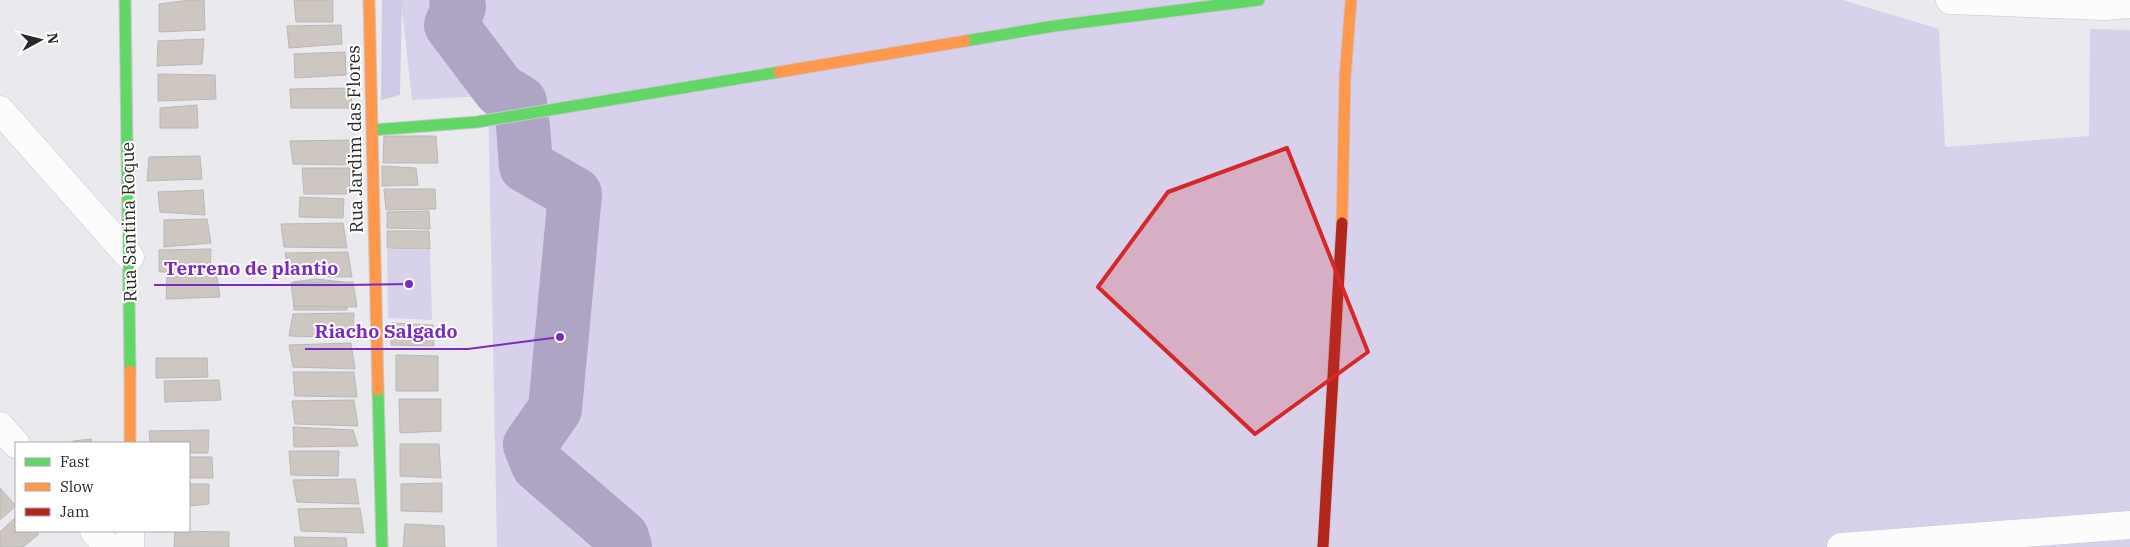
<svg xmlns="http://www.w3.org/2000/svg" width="2130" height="547" font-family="'IBM Plex Serif',serif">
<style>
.green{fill:#d8d1eb}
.forest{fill:#d0c9e5}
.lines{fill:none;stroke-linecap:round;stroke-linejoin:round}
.river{stroke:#aea5c5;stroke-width:54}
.building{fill:#cdc6c1;stroke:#b9b8b8}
.street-casing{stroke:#c8c7cb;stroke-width:29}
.fast-casing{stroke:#c8c7cb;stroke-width:13}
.slow-casing{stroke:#c8c7cb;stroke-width:13}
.jam-casing{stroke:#c8c7cb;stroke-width:13}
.street{stroke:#fcfcfc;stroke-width:28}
.fast{stroke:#63d668;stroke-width:11}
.slow{stroke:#ff974d;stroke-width:11}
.jam{stroke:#b3261e;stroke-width:11}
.marked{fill:#d62828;fill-opacity:0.2;stroke:#d62828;stroke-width:4;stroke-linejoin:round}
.labels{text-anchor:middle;stroke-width:4;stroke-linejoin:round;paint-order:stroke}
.street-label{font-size:18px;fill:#28272a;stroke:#fff}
.leader{fill:none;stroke:#7b2cbf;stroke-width:2}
.callout-dot{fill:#7b2cbf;stroke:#fff;stroke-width:2}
.callout-label{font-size:19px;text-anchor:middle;font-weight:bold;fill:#7b2cbf;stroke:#fff;stroke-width:4;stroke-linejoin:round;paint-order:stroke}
</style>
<rect width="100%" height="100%" fill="#eae9ee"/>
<g class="green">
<polygon points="401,0 1843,0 1939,29 1945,147 2089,136 2090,29 2130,30 2130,547 497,547 488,96 412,100"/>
<polygon points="387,249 430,250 432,320 388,318"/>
</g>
<polygon class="forest" points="382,0 402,0 400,95 381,100"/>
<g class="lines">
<g class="river">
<polyline points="456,0 459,7 451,25 500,90 520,102"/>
<polyline points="523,126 526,166 575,194 555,409 530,445 538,465 622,537 625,547"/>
</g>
</g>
<g class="building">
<polygon points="190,0 204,0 205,30 159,32 159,4"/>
<polygon points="294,0 333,0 333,22 296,22"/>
<polygon points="341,25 342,44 289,48 287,26"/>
<polygon points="204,39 202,64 157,66 158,41"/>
<polygon points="345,52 346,75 295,78 294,54"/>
<polygon points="158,74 215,75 216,99 158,101"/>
<polygon points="351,88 352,108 291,108 290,89"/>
<polygon points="197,105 198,128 160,128 160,108"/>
<polygon points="384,136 436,136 438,163 383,163"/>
<polygon points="352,140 356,165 293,164 290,141"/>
<polygon points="200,156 202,179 147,181 149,157"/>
<polygon points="382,166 416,168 418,185 382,186"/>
<polygon points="302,168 350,168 349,194 304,194"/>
<polygon points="384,189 435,189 436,209 386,210"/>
<polygon points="203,190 205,215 160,212 158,192"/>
<polygon points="300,197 344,199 343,218 299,217"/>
<polygon points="429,211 430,229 387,228 387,212"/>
<polygon points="207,219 211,243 164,247 164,220"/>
<polygon points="343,223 347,248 284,247 281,224"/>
<polygon points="387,231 429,231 430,249 387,248"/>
<polygon points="211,249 210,272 159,272 159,250"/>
<polygon points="348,252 352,277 289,276 285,253"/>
<polygon points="217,276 220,297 166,299 167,277"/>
<polygon points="316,279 344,282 347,310 294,310 293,282"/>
<polygon points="353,282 357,307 294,306 291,283"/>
<polygon points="354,313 353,338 289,336 293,314"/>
<polygon points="392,323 433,325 434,346 391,345"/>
<polygon points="351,343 355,369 293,367 289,345"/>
<polygon points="396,355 438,356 438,391 396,391"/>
<polygon points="156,358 207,358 208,377 156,378"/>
<polygon points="293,372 354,372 357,397 295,396"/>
<polygon points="219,380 221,400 165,402 164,381"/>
<polygon points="399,399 441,399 441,431 400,433"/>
<polygon points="354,400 358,426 295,424 292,401"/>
<polygon points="293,427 353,430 358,446 294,447"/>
<polygon points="209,430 208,453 189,453 189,443 150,443 149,431"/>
<polygon points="91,439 92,443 70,443 73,441"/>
<polygon points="400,444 439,444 441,478 400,476"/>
<polygon points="289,451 339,451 338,476 291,475"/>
<polygon points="189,457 212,457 213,478 189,478"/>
<polygon points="355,479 359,504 297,502 293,480"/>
<polygon points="442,483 442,512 401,511 401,484"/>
<polygon points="189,484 209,484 209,504 189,506"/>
<polygon points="0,488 16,506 0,520"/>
<polygon points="360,508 364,533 301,531 298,509"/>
<polygon points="16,517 16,531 36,531 39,534 23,547 0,547 0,532"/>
<polygon points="405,524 444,526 445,547 403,547"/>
<polygon points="175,531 229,532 229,547 174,547"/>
<polygon points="294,537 346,538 347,547 295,547"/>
</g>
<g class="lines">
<g class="street-casing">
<g id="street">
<polyline points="1950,0 2105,6 2130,4"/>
<polyline points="0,110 130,257"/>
<polyline points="0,426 16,444"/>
<polyline points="94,531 108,547"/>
<polyline points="130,547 130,531"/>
<polyline points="1841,547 2130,525"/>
</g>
</g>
<g class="fast-casing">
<g id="fast">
<polyline points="125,0 130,371"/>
<polyline points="965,41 1054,26 1259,0"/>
<polyline points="373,130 477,122 779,72"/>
<polyline points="378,390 382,547"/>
</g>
</g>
<g class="slow-casing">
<g id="slow">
<polyline points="369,0 378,390"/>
<polyline points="779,72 965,41"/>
<polyline points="1342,223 1345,78 1351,0"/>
<polyline points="130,371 130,443"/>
</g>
</g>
<g class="jam-casing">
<polyline id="jam" points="1323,547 1342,223"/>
</g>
<use href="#street" class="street"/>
<use href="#fast" class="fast"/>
<use href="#slow" class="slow"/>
<use href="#jam" class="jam"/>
</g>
<path class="marked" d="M1287 148 1368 352 1255 434 1098 287 1168 192Z"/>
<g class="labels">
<g class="street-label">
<text transform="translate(355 139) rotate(-91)" y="6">Rua Jardim das Flores</text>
<text transform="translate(129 222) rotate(-91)" y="6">Rua Santina Roque</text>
</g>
</g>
<path class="leader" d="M409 284L348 285H154M560 337L468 349H305"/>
<g class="callout-dot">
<circle cx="409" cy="284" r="5"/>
<circle cx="560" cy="337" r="5"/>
</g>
<g class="callout-label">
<text x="251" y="275">Terreno de plantio</text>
<text x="386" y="338">Riacho Salgado</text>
</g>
<rect x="15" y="442" width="175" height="90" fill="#ffffff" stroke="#a9a9aa"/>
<rect x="25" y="458" width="25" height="8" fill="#63d668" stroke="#a9a9aa"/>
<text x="60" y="467" font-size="15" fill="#28272a">Fast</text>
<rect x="25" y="483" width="25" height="8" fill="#ff974d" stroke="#a9a9aa"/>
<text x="60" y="492" font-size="15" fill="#28272a">Slow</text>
<rect x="25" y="508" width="25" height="8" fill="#b3261e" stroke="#a9a9aa"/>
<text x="60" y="517" font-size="15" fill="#28272a">Jam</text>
<g transform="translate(40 40) rotate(83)" stroke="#ffffff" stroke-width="4" paint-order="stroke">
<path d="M0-4L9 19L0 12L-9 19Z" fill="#28272a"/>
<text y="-8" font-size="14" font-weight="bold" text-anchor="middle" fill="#28272a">N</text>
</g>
</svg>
